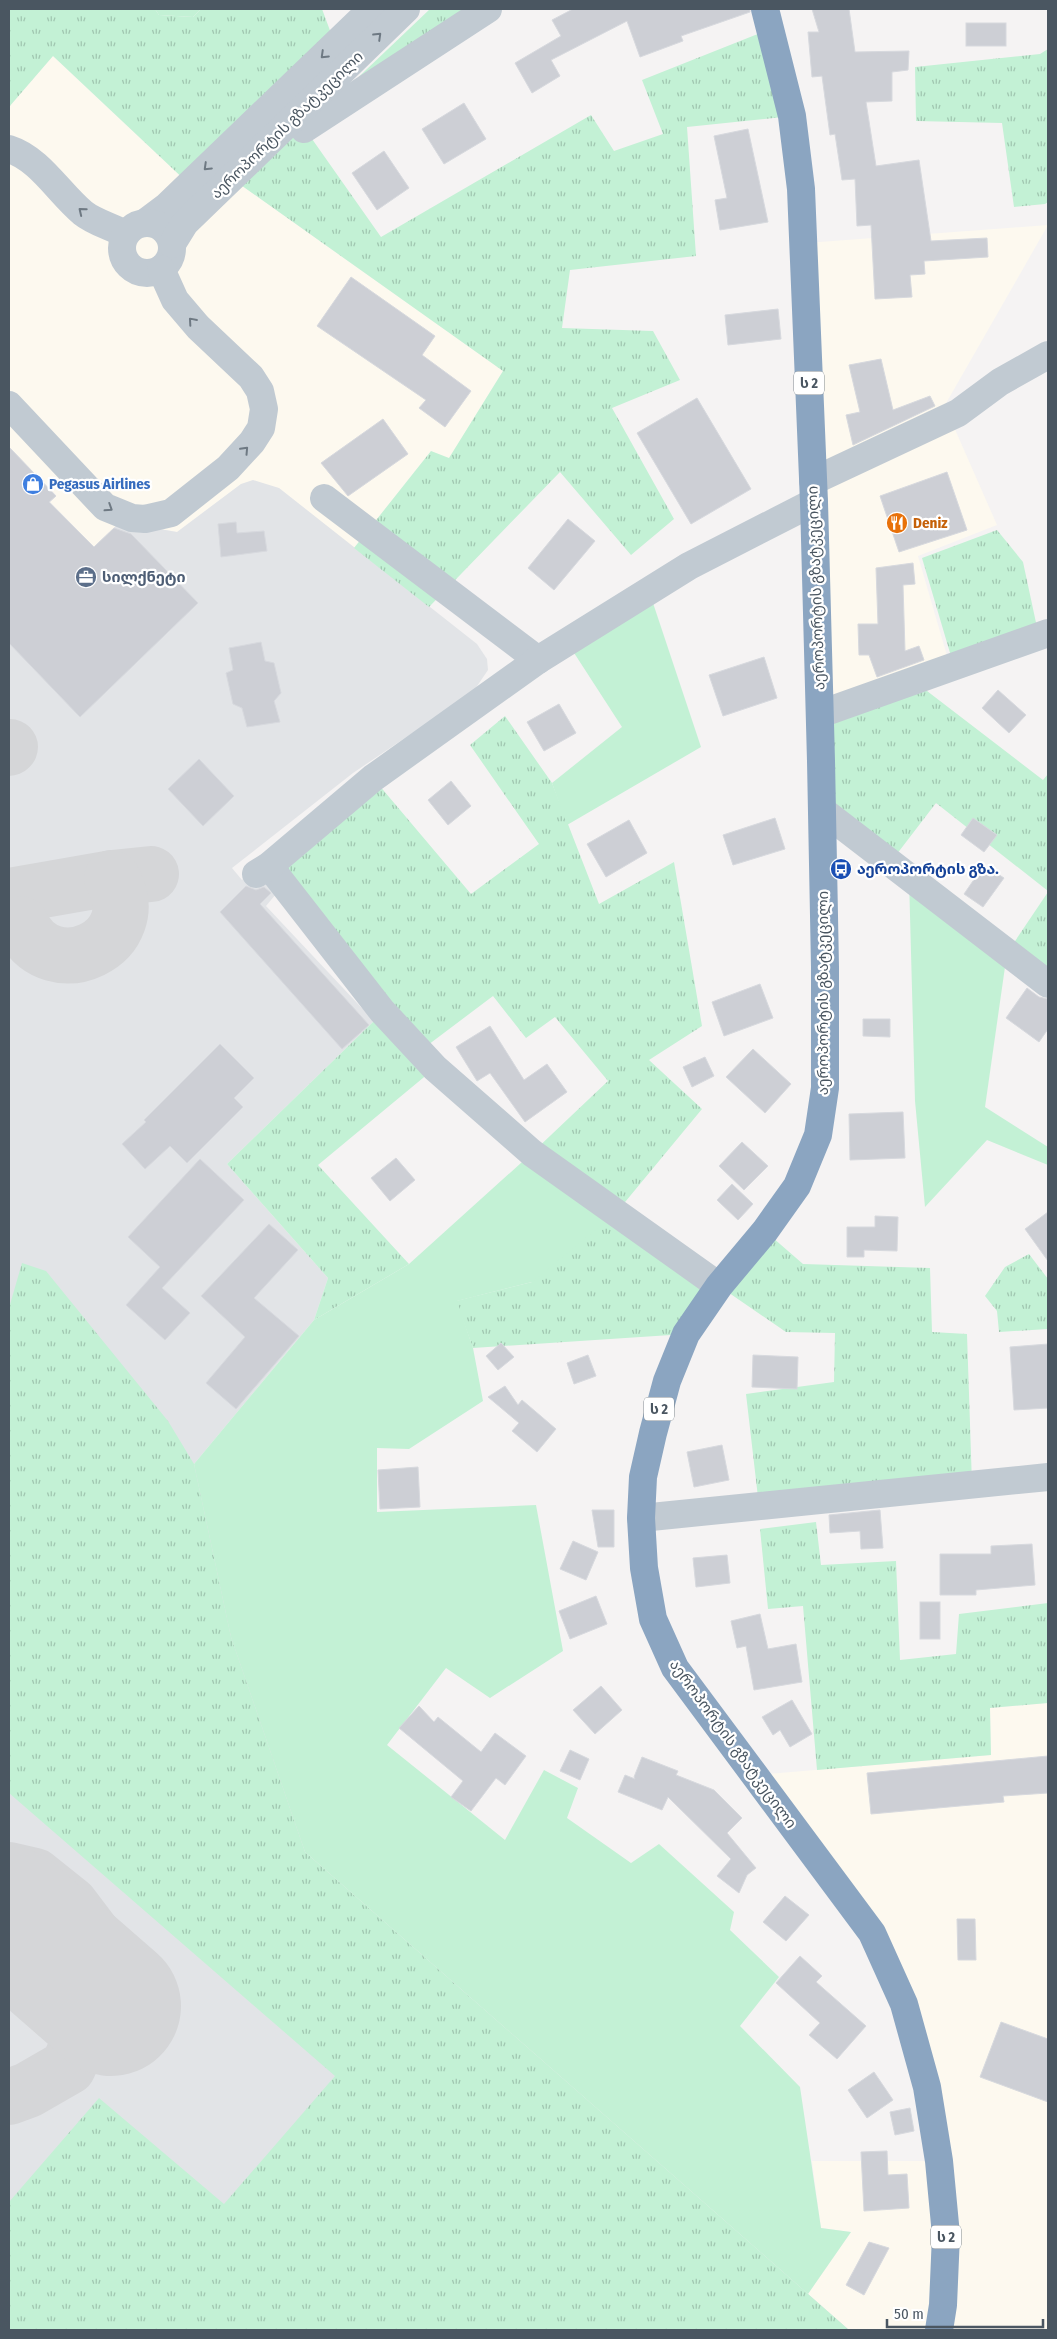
<svg xmlns="http://www.w3.org/2000/svg" width="1057" height="2339" font-family="'Fira Sans Condensed','Noto Sans Georgian',sans-serif">
<style>
.commercial{fill:#fdf9ef}
.airport{fill:#e2e4e7}
.grass{fill:url(#grass-tufts)}
.garden{fill:#c3f1d5}
.lines{fill:none;stroke-linecap:round;stroke-linejoin:round}
.taxiway{stroke:#d5d6d8;stroke-width:56}
.runway{stroke:#d5d6d8;stroke-width:140}
.building{fill:#cdcfd5;stroke:#d7d9de}
.minor{stroke:#c1cad2;stroke-width:28}
.highway{stroke:#8ba5c1;stroke-width:28}
.oneway{stroke:#6e7983}
.labels{text-anchor:middle;stroke-width:4.5;stroke-linejoin:round;paint-order:stroke}
.shield{fill:#fff;stroke:#808990;stroke-width:1}
.shield-label{font-size:14px;font-weight:bold;fill:#4a5661}
.street-label{font-size:15px;fill:#4a5661;stroke:#fff}
.shop-label{font-size:15px;font-weight:bold;fill:#366cbe;stroke:#fff;text-anchor:start}
.food-label{font-size:15px;font-weight:bold;fill:#c56008;stroke:#fff;text-anchor:start}
.service-label{font-size:15px;font-weight:bold;fill:#4e5e75;stroke:#fff;text-anchor:start}
.transit-label{font-size:15px;font-weight:bold;fill:#164399;stroke:#fff;text-anchor:start}
</style>
<defs>
<pattern id="grass-tufts" width="24" height="20" patternUnits="userSpaceOnUse" patternTransform="scale(1.25)"><rect width="24" height="20" fill="#c3f1d5"/><path d="M3 7l-1-3M5 7V3M7 7l1-3M15 17l-1-3M17 17v-4M19 17l1-3" fill="none" stroke="#a0c6b0"/></pattern>
</defs>
<rect width="100%" height="100%" fill="#f5f3f3"/>
<g class="commercial">
<polygon points="53,56 189,184 231,178 503,371 449,459 431,451 354,548 279,488 241,484 177,532 120,522 94,547 49,502 56,495 9,447 9,107"/>
<polygon points="1048,225 941,412 817,476 806,243"/>
<polygon points="950,418 997,525 918,556 950,666 824,711 818,485"/>
<polygon points="1048,1703 1048,2330 849,2330 808,2294 851,2232 821,2228 812,2161 939,2161 904,2004 755,1775 991,1755 990,1708"/>
</g>
<polygon class="airport" points="9,447 56,496 50,502 94,547 120,522 177,532 241,484 253,480 279,488 477,644 487,659 488,670 473,692 353,773 232,868 242,880 251,870 276,894 266,906 374,1021 227,1164 328,1278 314,1320 194,1464 305,1852 849,2330 9,2330"/>
<g class="grass">
<polygon points="9,9 155,9 159,15 193,17 201,9 322,9 335,44 189,184 53,56 9,107"/>
<polygon points="430,9 488,9 305,129 381,237 591,115 614,151 663,134 642,80 770,29 792,116 687,127 696,256 570,270 562,328 653,331 680,380 612,408 674,519 631,555 560,472 429,607 354,548 431,451 449,458 503,371 231,178 304,129"/>
<polygon points="1048,49 1048,202 1045,204 1014,207 1002,123 916,121 915,67 1040,54"/>
<polygon points="997,530 1023,562 1038,632 953,663 922,558"/>
<polygon points="914,681 1043,780 1048,774 1048,891 936,803 890,863 823,811 820,714"/>
<polygon points="505,716 552,783 599,904 674,862 702,1026 649,1060 702,1109 616,1213 718,1286 765,1231 803,1264 930,1268 932,1332 967,1334 972,1484 759,1506 746,1394 834,1382 835,1333 786,1332 719,1286 686,1334 473,1348 456,1301 532,1282 532,1153 608,1081 555,1017 526,1038 493,996 420,1051 435,1068 318,1165 409,1264 314,1320 328,1278 227,1164 374,1021 269,866 373,778 471,894 539,844 470,745"/>
<polygon points="1048,892 1048,984 1007,953"/>
<polygon points="1029,1254 1048,1279 1048,1329 999,1332 997,1311 985,1296 1005,1267"/>
<polygon points="22,1263 46,1271 168,1421 194,1464 231,1637 305,1852 849,2330 9,2330 9,2202 99,2098 224,2204 335,2076 9,1793 9,1308"/>
<polygon points="816,1522 821,1565 896,1561 900,1660 956,1654 959,1614 1048,1603 1048,1703 990,1708 991,1755 817,1770 803,1606 768,1609 760,1529"/>
</g>
<g class="garden">
<polygon points="155,9 201,9 193,17 159,15"/>
<polygon points="649,591 701,747 567,825 552,783 622,727 567,642"/>
<polygon points="909,878 1007,953 985,1107 1048,1147 1048,1165 987,1140 925,1207 915,1101"/>
<polygon points="532,1153 616,1213 532,1282 457,1301 473,1348 483,1401 409,1449 377,1448 377,1512 536,1505 563,1651 490,1698 446,1668 387,1745 505,1840 544,1770 578,1788 567,1818 631,1863 659,1844 734,1912 730,1930 779,1977 740,2026 800,2087 821,2228 851,2232 808,2294 305,1852 231,1637 194,1464 314,1320 409,1264"/>
</g>
<g class="lines">
<g class="taxiway">
<polyline points="9,748 10,747"/>
<polyline points="9,896 112,878 151,874"/>
<path d="M9 926 21 924C51 989 150 943 112 878"/>
<polyline points="9,1870 35,1876 70,1904 92,1933 98,1994 85,2029 68,2067 28,2090 9,2097"/>
</g>
<polyline class="runway" points="9,1917 111,2006"/>
</g>
<g class="building">
<polygon points="573,9 750,9 750,12 681,36 683,41 640,57 627,21 551,60 560,76 532,93 515,63 561,36 552,20"/>
<polygon points="812,9 849,9 855,52 909,51 908,70 892,72 892,101 866,102 876,166 919,160 931,241 987,238 988,257 924,261 925,274 910,275 912,297 875,299 871,225 857,226 855,179 842,180 835,134 830,135 822,76 812,77 808,32 819,32"/>
<rect x="966" y="23" width="40" height="23"/>
<polygon points="464,103 486,139 444,164 422,129"/>
<polygon points="748,129 768,222 720,230 715,200 727,198 714,136"/>
<polygon points="384,151 409,188 377,210 352,173"/>
<polygon points="351,277 435,336 422,355 471,391 445,427 419,408 426,400 317,326"/>
<polygon points="778,309 781,339 728,345 725,315"/>
<polygon points="881,359 893,410 930,396 935,406 853,445 846,415 860,412 849,365"/>
<polygon points="697,398 751,489 691,524 637,433"/>
<polygon points="383,419 408,454 348,496 321,463"/>
<polygon points="9,447 56,496 49,502 94,547 114,528 131,534 198,603 80,717 9,643"/>
<polygon points="947,472 967,530 899,552 880,496"/>
<polygon points="568,519 595,541 554,590 528,568"/>
<polygon points="236,522 237,533 264,531 267,551 221,557 218,524"/>
<polygon points="913,563 915,584 903,585 905,651 919,646 924,660 877,677 869,655 859,655 858,624 878,624 876,568"/>
<polygon points="261,642 265,661 274,663 281,693 274,701 280,722 247,727 242,708 233,704 226,673 233,670 229,648"/>
<polygon points="764,657 777,698 723,716 709,675"/>
<polygon points="998,690 1026,715 1009,733 982,708"/>
<polygon points="559,704 576,733 544,751 527,722"/>
<polygon points="199,759 234,796 203,826 168,789"/>
<polygon points="451,781 471,806 448,825 428,800"/>
<polygon points="775,818 785,849 733,865 723,835"/>
<polygon points="973,818 997,835 984,852 961,835"/>
<polygon points="629,820 647,853 606,877 587,844"/>
<polygon points="984,865 1004,878 983,907 964,894"/>
<polygon points="246,886 256,890 264,887 271,893 260,904 369,1025 342,1049 220,912"/>
<polygon points="760,984 773,1018 724,1036 712,1002"/>
<polygon points="1027,988 1039,997 1048,999 1048,1029 1039,1042 1006,1018"/>
<polygon points="863,1019 890,1019 890,1037 863,1036"/>
<polygon points="490,1026 524,1080 547,1064 567,1092 525,1122 490,1073 477,1081 456,1047"/>
<polygon points="220,1044 254,1078 234,1098 243,1107 187,1163 170,1146 145,1169 122,1144 146,1122 144,1120"/>
<polygon points="753,1049 791,1084 765,1113 726,1077"/>
<polygon points="705,1057 714,1076 692,1087 683,1067"/>
<polygon points="903,1112 905,1158 850,1160 849,1114"/>
<polygon points="742,1142 768,1166 744,1190 719,1166"/>
<polygon points="396,1158 415,1180 390,1201 371,1178"/>
<polygon points="200,1159 244,1200 162,1288 190,1313 165,1340 126,1305 160,1267 128,1237"/>
<polygon points="732,1184 753,1204 738,1220 717,1200"/>
<polygon points="1048,1212 1048,1261 1025,1229"/>
<polygon points="875,1216 898,1217 897,1251 864,1250 864,1257 847,1257 847,1227 875,1227"/>
<polygon points="269,1224 298,1250 254,1298 299,1336 236,1409 206,1383 245,1337 201,1296"/>
<polygon points="501,1343 514,1357 498,1370 486,1356"/>
<polygon points="1048,1344 1048,1408 1014,1410 1010,1347"/>
<polygon points="588,1355 596,1376 574,1384 567,1363"/>
<polygon points="753,1355 798,1357 797,1389 752,1387"/>
<polygon points="505,1386 518,1405 522,1400 556,1429 537,1452 512,1431 519,1423 488,1397"/>
<polygon points="722,1445 729,1480 694,1487 687,1452"/>
<polygon points="418,1467 420,1507 380,1509 378,1470"/>
<polygon points="592,1510 614,1510 614,1547 598,1547"/>
<polygon points="880,1510 883,1548 861,1549 860,1531 830,1533 829,1515"/>
<polygon points="573,1541 598,1552 586,1580 560,1569"/>
<polygon points="1032,1544 1035,1585 976,1590 976,1595 940,1595 940,1554 991,1554 991,1546"/>
<polygon points="727,1555 730,1583 696,1587 693,1558"/>
<polygon points="596,1596 607,1624 570,1639 559,1611"/>
<rect x="920" y="1602" width="20" height="37"/>
<polygon points="760,1614 768,1649 796,1644 802,1682 754,1690 746,1646 737,1648 731,1621"/>
<polygon points="601,1686 622,1710 595,1734 573,1710"/>
<polygon points="792,1700 812,1734 790,1747 780,1730 773,1735 762,1717"/>
<polygon points="419,1706 434,1722 438,1717 481,1752 495,1733 526,1756 505,1785 496,1778 471,1811 451,1797 463,1781 399,1728"/>
<polygon points="570,1750 589,1759 580,1780 560,1771"/>
<polygon points="1048,1756 1048,1793 1003,1796 1004,1802 871,1814 867,1773"/>
<polygon points="642,1757 678,1771 676,1775 714,1790 742,1818 727,1833 756,1868 747,1875 739,1893 717,1876 731,1859 668,1797 662,1810 618,1792 625,1775 635,1779 634,1777"/>
<polygon points="785,1896 809,1915 786,1941 763,1922"/>
<polygon points="957,1919 975,1919 976,1960 958,1960"/>
<polygon points="800,1956 822,1976 816,1982 866,2026 837,2059 809,2035 820,2023 776,1983"/>
<polygon points="1001,2022 1048,2039 1048,2102 980,2077"/>
<polygon points="874,2072 893,2100 867,2118 848,2090"/>
<polygon points="910,2108 914,2131 895,2135 890,2112"/>
<polygon points="887,2151 888,2175 907,2174 909,2208 864,2211 861,2152"/>
<polygon points="869,2242 889,2248 864,2295 846,2285"/>
</g>
<g class="lines">
<g class="minor">
<polyline points="304,129 488,9"/>
<path d="M9 149C40 159 58 192 83 213 94 222 112 227 125 234"/>
<polyline points="146,222 166,207 372,9"/>
<circle cx="147" cy="248" r="25"/>
<polyline points="172,244 185,223 406,9"/>
<polyline points="9,405 105,507 132,518 145,519 171,513 228,468 252,442 261,428 264,409 260,391 251,377 198,327 175,300 161,269"/>
<polyline points="813,481 958,413 1000,382 1048,355"/>
<polyline points="324,498 538,660"/>
<polyline points="820,714 1048,633"/>
<polyline points="823,811 1048,984"/>
<polyline points="269,866 382,1011 435,1068 532,1153 719,1286"/>
<polyline points="256,874 269,866 373,778 538,660 689,566 814,502"/>
<polyline points="641,1518 1048,1477"/>
</g>
<polyline class="highway" points="765,9 792,116 801,189 814,502 821,761 825,967 825,1088 818,1135 797,1186 765,1231 719,1286 686,1334 667,1381 653,1433 643,1477 641,1518 644,1568 653,1619 675,1668 872,1933 904,2004 927,2087 939,2161 946,2235 943,2305 939,2330"/>
</g>
<defs><path id="oneway-chevron" d="M-2-3.5L2.5 0L-2 3.5" fill="none" stroke-width="1.6" stroke-linecap="round" stroke-linejoin="round" transform="scale(1.25)"/></defs>
<g class="oneway">
<use href="#oneway-chevron" transform="translate(378 36) rotate(-44)"/>
<use href="#oneway-chevron" transform="translate(324 55) rotate(136)"/>
<use href="#oneway-chevron" transform="translate(207 167) rotate(136)"/>
<use href="#oneway-chevron" transform="translate(82 211) rotate(-141)"/>
<use href="#oneway-chevron" transform="translate(192 321) rotate(-131)"/>
<use href="#oneway-chevron" transform="translate(245 450) rotate(-47)"/>
<use href="#oneway-chevron" transform="translate(109 508) rotate(33)"/>
</g>
<defs>
<g id="shop-disc" transform="scale(1.125)"><circle r="9.5" fill="#3f7fe0" stroke="#fff"/><path d="M-5-2.5h2.3a2.7 3.5 0 0 1 5.4 0H5L5.5 6h-11ZM-1.5-2.5h3a1.5 2.3 0 0 0-3 0Z" fill="#fff"/></g>
<g id="restaurant-disc" transform="scale(1.125)"><circle r="9.5" fill="#e8710a" stroke="#fff"/><path d="M-5-6h1v4h1v-4h1v4h1v-4h1v5L-1.5 .5V6h-2V.5L-5-1ZM5-6V6H3V1.5H1.5Q1.5-4 5-6Z" fill="#fff"/></g>
<g id="office-disc" transform="scale(1.125)"><circle r="9.5" fill="#5c6f8a" stroke="#fff"/><path d="M-6-3h4V-5.5h4V-3h4V5H-6ZM-1-4.5V-3h2v-1.5ZM-6 0V1H6V0Z" fill="#fff"/></g>
<g id="bus-disc" transform="scale(1.125)"><circle r="9.5" fill="#1a4fb4" stroke="#fff"/><path d="M-5-6H5V4H4V6H2V4H-2V6H-4V4H-5ZM-3.5-4V0h7V-4ZM-3.5 1.2v1.5H-2V1.2ZM2 1.2v1.5H3.5V1.2Z" fill="#fff"/></g>
</defs>
<g fill-rule="evenodd">
<use href="#shop-disc" x="33" y="484"/>
<use href="#restaurant-disc" x="897" y="523"/>
<use href="#office-disc" x="86" y="577"/>
<use href="#bus-disc" x="841" y="869"/>
</g>
<g class="labels">
<g class="shield">
<rect x="794" y="371.5" width="30" height="23" rx="4"/>
<rect x="644" y="1397.5" width="30" height="23" rx="4"/>
<rect x="931" y="2225.5" width="30" height="23" rx="4"/>
</g>
<g class="shield-label">
<text x="809" y="388">ს 2</text>
<text x="659" y="1414">ს 2</text>
<text x="946" y="2242">ს 2</text>
</g>
<g class="street-label">
<text transform="translate(287 125) rotate(-44)" y="5">აეროპორტის გზატკეცილი</text>
<text transform="translate(816 588) rotate(-92)" y="5">აეროპორტის გზატკეცილი</text>
<text transform="translate(823 993) rotate(-90)" y="5">აეროპორტის გზატკეცილი</text>
<text transform="translate(733 1744) rotate(54)" y="5">აეროპორტის გზატკეცილი</text>
</g>
<g class="shop-label">
<text x="49" y="489">Pegasus Airlines</text>
</g>
<g class="food-label">
<text x="913" y="528">Deniz</text>
</g>
<g class="service-label">
<text x="102" y="582">სილქნეტი</text>
</g>
<g class="transit-label">
<text x="857" y="874">აეროპორტის გზა.</text>
</g>
</g>
<rect width="1057" height="2339" fill="none" stroke="#4a5661" stroke-width="20"/>
<path d="M887 2319v8h156v-8" fill="none" stroke="#4a5661" stroke-width="2.5"/>
<text x="894" y="2319" font-size="15" fill="#4a5661" stroke="#ffffff" stroke-width="4" paint-order="stroke">50 m</text>
</svg>
